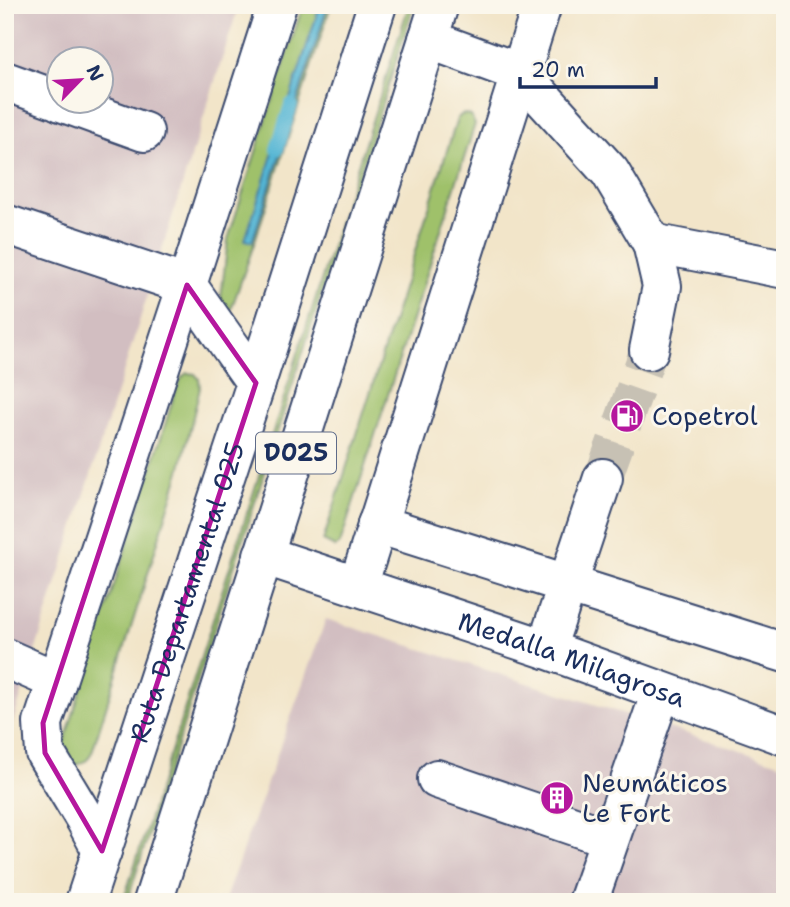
<svg xmlns="http://www.w3.org/2000/svg" width="790" height="907" font-family="'Shantell Sans',sans-serif">
<style>
.industrial{fill:#d2bec1;fill-rule:evenodd}
.green{fill:#9fc16a;stroke:#5d7864;stroke-width:2}
.water{fill:#55b6d4;stroke:#387299;stroke-width:2}
.lines{fill:none;stroke-linecap:round;stroke-linejoin:round}
.stream{stroke:#55b6d4;stroke-width:14}
.minor-tunnel{stroke:#c7c1b4;stroke-width:38;stroke-dasharray:38 19;stroke-linecap:butt}
.minor-casing{stroke:#3b4a6e;stroke-width:42}
.highway-casing{stroke:#3b4a6e;stroke-width:42}
.minor{stroke:#fff;stroke-width:38}
.highway{stroke:#fff;stroke-width:38}
.marked{fill:none;stroke:#b5179e;stroke-width:5;stroke-linejoin:round}
.labels{text-anchor:middle;stroke-width:6;stroke-linejoin:round;paint-order:stroke}
.shield{fill:#fbf7ec;stroke:#5e6b89;stroke-width:2}
.shield-label{font-size:24px;font-weight:bold;fill:#1b2f5e}
.poi-label{font-size:26px;fill:#1b2f5e;stroke:#fbf7ec;text-anchor:start}
.street-label{font-size:26px;fill:#1b2f5e;stroke:#fbf7ec}
</style>
<rect width="100%" height="100%" fill="#fbf7ec"/>
<filter id="ink" filterUnits="userSpaceOnUse"><feTurbulence type="fractalNoise" baseFrequency=".0143" numOctaves="2"/><feDisplacementMap in="SourceGraphic" scale="14" xChannelSelector="R" yChannelSelector="G"/><feConvolveMatrix kernelMatrix="1 2 1 2 8 2 1 2 1" color-interpolation-filters="sRGB"/></filter>
<filter id="wash" filterUnits="userSpaceOnUse"><feTurbulence type="fractalNoise" baseFrequency=".00686" numOctaves="4" result="noise"/><feDisplacementMap in="SourceGraphic" scale="28" xChannelSelector="R" yChannelSelector="G"/><feGaussianBlur stdDeviation="1.57" result="paint"/><feColorMatrix in="noise" values="0 0 0 0 0 0 0 0 0 0 0 0 0 0 0 0 0 1.4 0 .05"/><feComposite in="paint" operator="in"/></filter>
<g filter="url(#wash)">
<rect width="100%" height="100%" fill="#f2e5c9"/>
<g class="industrial">
<path d="M5 5H239L5 747ZM60 60H102V102H60Z"/>
<polygon points="326,619 785,765 785,902 224,902"/>
</g>
<g class="green">
<polygon points="303,5 331,5 253,247 232,307 228,313 220,306 228,239"/>
<polygon points="409,5 414,5 127,902 123,902"/>
<polygon points="465,114 471,116 475,124 340,544 335,547 323,541 324,538 457,119 461,115"/>
<path d="M187 373 195 374 199 379 200 388 180 471 92 752 87 760 78 765C67 761 65 757 63 746L176 390 182 377Z"/>
</g>
<g class="water">
<polygon points="320,5 328,5 290,123 283,120"/>
<polygon points="280,130 287,133 252,242 245,240"/>
</g>
<g class="lines">
<polyline class="stream" points="277,149 291,105"/>
</g>
</g>
<g filter="url(#ink)">
<g class="lines">
<polyline class="minor-tunnel" points="603,478 649,350"/>
<g class="minor-casing">
<g id="minor">
<polyline points="428,39 520,73 610,172 652,243 662,286 649,350"/>
<polyline points="5,81 60,101"/>
<polyline points="61,102 144,132"/>
<polyline points="5,224 187,285 256,383"/>
<polyline points="652,243 785,269"/>
<polyline points="377,524 785,653"/>
<path id="s1" d="M263 555 546 649 785 736"/>
<polyline points="358,586 542,5"/>
<polyline points="546,649 603,478"/>
<polyline points="5,658 57,681"/>
<polyline points="437,779 609,838"/>
<polyline points="102,851 85,819 45,753 43,723 187,285 277,5"/>
<polyline points="588,902 661,692"/>
</g>
</g>
<g class="highway-casing">
<g id="highway">
<path id="s2" d="M85 902 256 383 377 5"/>
<polyline points="153,902 439,5"/>
</g>
</g>
<use href="#minor" class="minor"/>
<use href="#highway" class="highway"/>
</g>
</g>
<path class="marked" d="M187 285 256 383 102 851 45 753 43 723Z"/>
<defs>
<g id="fuel-disc" transform="scale(1.75)"><circle r="9.5" fill="#b5179e" stroke="#fbf7ec"/><path d="M-5.5-6h7V0h2V4h1.3V-2.5L3-4.5l.8-.8L6-3V5H2.5V1h-1V6h-7ZM-4.2-4.7v3.2H.2V-4.7Z" fill="#fff"/></g>
<g id="building-disc" transform="scale(1.75)"><circle r="9.5" fill="#b5179e" stroke="#fbf7ec"/><path d="M-4-6H4V6H1V3H-1V6H-4ZM-2.5-4.3h1.7v1.8h-1.7ZM.8-4.3h1.7v1.8H.8ZM-2.5-1h1.7V.8h-1.7ZM.8-1h1.7V.8H.8Z" fill="#fff"/></g>
</defs>
<g fill-rule="evenodd">
<use href="#fuel-disc" x="627" y="416"/>
<use href="#building-disc" x="557" y="798"/>
</g>
<g class="labels">
<rect class="shield" x="256" y="432.5" width="80" height="41" rx="5"/>
<g class="shield-label">
<text x="296" y="461">D025</text>
</g>
<g class="poi-label">
<text x="652" y="425">Copetrol</text>
<text x="582" y="792">Neumáticos<tspan x="582" dy="30">Le Fort</tspan></text>
</g>
<g class="street-label">
<text dy="9" stroke="none"><textPath href="#s2" startOffset="326">Ruta Departamental 025</textPath></text>
<text dy="9" stroke="none"><textPath href="#s1" startOffset="326">Medalla Milagrosa</textPath></text>
</g>
</g>
<rect width="790" height="907" fill="none" stroke="#fbf7ec" stroke-width="28"/>
<g transform="translate(80 80) rotate(65)"><circle r="33" fill="#fbf7ec" stroke="#a1a7b3" stroke-width="2"/>
<path d="M0-5L12 26L0 18L-12 26Z" fill="#b5179e"/>
<text y="-10" font-size="19" font-weight="bold" text-anchor="middle" fill="#1b2f5e">N</text>
</g>
<path d="M520 77v10h136v-10" fill="none" stroke="#1b2f5e" stroke-width="3.5"/>
<text x="531" y="77" font-size="21" fill="#1b2f5e" stroke="#fbf7ec" stroke-width="5" paint-order="stroke">20 m</text>
</svg>
